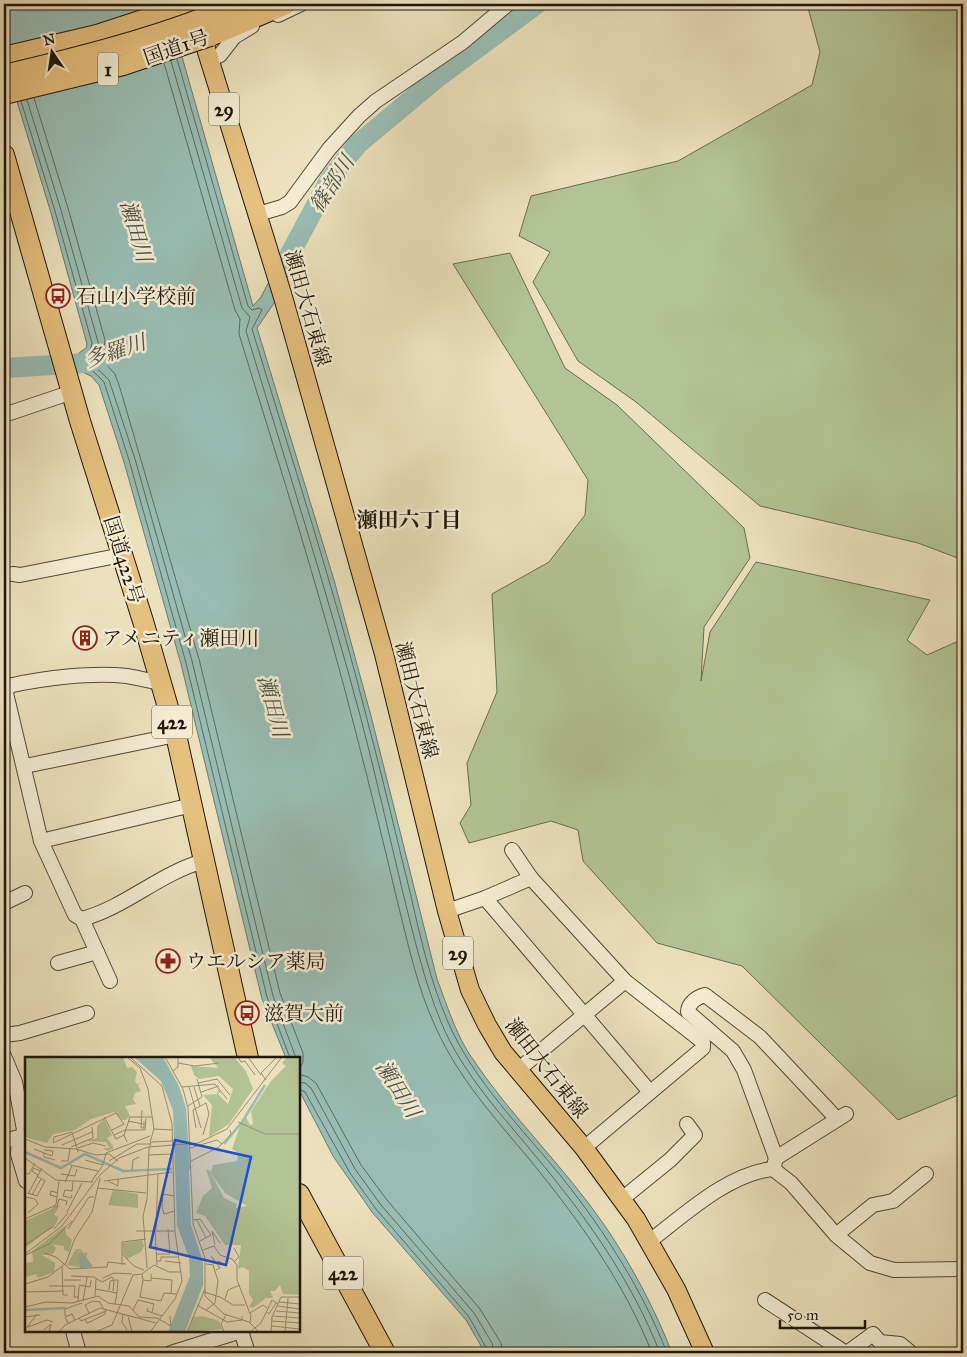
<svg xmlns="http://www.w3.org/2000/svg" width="967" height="1357" font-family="'IM FELL Great Primer','Noto Serif JP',serif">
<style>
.green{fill:#b3c494;stroke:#696d50}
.water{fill:#99bdb4;stroke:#687a71}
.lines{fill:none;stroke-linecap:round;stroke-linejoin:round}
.shore{stroke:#5c6a60;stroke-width:1}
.river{stroke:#99bdb4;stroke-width:20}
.minor-casing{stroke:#524938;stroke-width:16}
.major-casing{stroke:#1f160c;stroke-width:20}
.highway-casing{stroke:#1f160c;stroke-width:22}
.minor{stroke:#f3ecd3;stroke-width:14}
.major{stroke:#e6c07e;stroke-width:18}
.highway{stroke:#e6c07e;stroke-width:20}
.highway-bridge-casing{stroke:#1f160c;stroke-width:22;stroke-linecap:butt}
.highway-bridge{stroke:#e6c07e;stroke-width:20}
.labels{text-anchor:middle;stroke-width:5;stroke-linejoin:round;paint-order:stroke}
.shield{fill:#f3ecd3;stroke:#5f5648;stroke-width:1}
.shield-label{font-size:19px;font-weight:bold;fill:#1f160c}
.street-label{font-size:20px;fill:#1f160c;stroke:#f3ecd3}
.poi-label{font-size:20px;fill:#1f160c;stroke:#f3ecd3;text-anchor:start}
.water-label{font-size:21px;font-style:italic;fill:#4a5047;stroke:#f3ecd3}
.neighbourhood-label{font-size:21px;font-weight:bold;fill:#1f160c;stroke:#f3ecd3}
.inset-river{fill:none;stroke:#99bdb4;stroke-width:2.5}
.inset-road{fill:none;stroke:#9a9076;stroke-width:1}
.view{fill:#1d4ed8;fill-opacity:0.15;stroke:#1d4ed8;stroke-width:2.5}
.inset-edge{fill:none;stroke:#1f160c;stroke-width:2.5}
</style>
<rect width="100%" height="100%" fill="#ece1bc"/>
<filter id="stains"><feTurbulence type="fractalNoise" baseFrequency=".004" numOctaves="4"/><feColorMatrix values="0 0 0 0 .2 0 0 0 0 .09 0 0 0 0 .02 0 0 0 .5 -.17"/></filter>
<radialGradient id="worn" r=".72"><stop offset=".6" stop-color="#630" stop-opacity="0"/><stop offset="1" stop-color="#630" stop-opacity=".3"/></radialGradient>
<g class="green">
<polygon points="807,4 963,4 963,560 918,543 760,506 636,402 578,361 533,282 550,252 519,236 531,196 678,161 812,85 820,52"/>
<polygon points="510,253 565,368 617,405 744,528 750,558 704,627 701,681 710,632 756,562 930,600 907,640 927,655 963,639 963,1093 898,1120 742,966 657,943 583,861 578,830 551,821 469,843 460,823 471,805 467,763 497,692 492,594 549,562 585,515 588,480 453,264"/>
</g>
<path class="water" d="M4 4H167L253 306 261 297 297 228 309 235 274 303 257 328 334 580 371 716 437 979C447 1005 455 1032 470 1055 510 1116 564 1166 605 1226 631 1264 655 1309 672 1353H485L466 1320 372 1212 333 1156 299 1090V1058H286L262 999 181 664 124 462 99 385 91 376 78 370 75 356 86 348 87 344 51 213 4 59Z"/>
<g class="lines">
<g class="shore">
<path d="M177 59 248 306 252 310 259 308 262 310 252 329C292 460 335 591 368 723 383 779 396 836 410 892 420 936 430 981 448 1022 474 1082 523 1129 564 1180 605 1232 643 1291 667 1353"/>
<path d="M171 61 242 308 250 317 246 331C285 460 326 588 361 719 376 776 389 835 403 893 414 937 424 981 441 1022 463 1075 503 1116 538 1159 587 1218 632 1281 660 1353"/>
<path d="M164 63 235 310 240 319 239 334C280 468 323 601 357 737 371 791 384 845 397 900 408 943 417 988 436 1028 459 1079 495 1118 530 1160 578 1219 624 1282 652 1353"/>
<polyline points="34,98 68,208 105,340 102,360 115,374 120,388 199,659 280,993 303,1053 303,1062 299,1070"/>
<polyline points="27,100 61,210 98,342 97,353 90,362 109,380 135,459 192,661 273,996 296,1058"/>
<polyline points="21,101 55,211 92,343 90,351 81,359 82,366 94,372 104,382 129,460 186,663 267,997 290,1058"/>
<polyline points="299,1074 308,1077 316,1083 361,1165 387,1200 480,1309 501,1343 503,1353"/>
<polyline points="299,1082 305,1083 311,1088 355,1169 381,1205 474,1313 492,1343 495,1353"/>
<polyline points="299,1089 305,1092 350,1173 376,1209 469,1317 489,1353"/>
</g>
<g class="river">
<polyline points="290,254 330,179 358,144 437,78 537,4"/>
<polyline points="4,368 86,363 103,357"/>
</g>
<g class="minor-casing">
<g id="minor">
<polyline points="278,15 301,4"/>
<polyline points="208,61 220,55 234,37 252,26"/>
<polyline points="258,214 282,207 290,202 329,149 359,116 376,101 463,42 508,4"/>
<polyline points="4,415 72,392"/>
<polyline points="13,574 20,575 122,555"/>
<path d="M161 683C150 681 139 678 127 676 92 672 43 678 8 686L6 693 41 841 75 915 82 919C126 907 160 873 204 861"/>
<polyline points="25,766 176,735"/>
<polyline points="41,841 192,805"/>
<polyline points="512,850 531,878"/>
<polyline points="485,898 650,1092"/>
<polyline points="4,903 25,893"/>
<polyline points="447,911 485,898 531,878 625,981 703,1042 703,1048 584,1148"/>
<polyline points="82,919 110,981"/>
<polyline points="58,963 97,952"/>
<polyline points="4,1035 20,1033 87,1013"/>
<polyline points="4,1056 15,1082 25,1135"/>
<polyline points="518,1070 625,981"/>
<polyline points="19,1137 18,1154 26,1181"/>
<polyline points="4,1141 26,1135"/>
<path d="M776 1158 744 1070 733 1051 688 1012C688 1003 697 997 705 995L760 1037 837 1119"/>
<polyline points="774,1166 776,1158 846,1114"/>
<polyline points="622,1199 670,1160 695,1135 687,1124"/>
<polyline points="836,1235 873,1205 893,1201 926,1174"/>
<path d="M650 1241C684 1215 729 1173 773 1169L791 1183 836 1235 870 1263 894 1270 963 1269"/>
<polyline points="765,1300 846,1353"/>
<polyline points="73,1331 79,1353"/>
<polyline points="171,1353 241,1331 248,1353"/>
<polyline points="847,1353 873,1334 880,1342 900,1344 911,1353"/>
</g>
</g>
<g class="major-casing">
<polyline id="major" points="199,26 283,297 384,654 447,911 470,990 487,1025 503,1052 584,1148 636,1219 676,1289 705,1353"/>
</g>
<g class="highway-casing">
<g id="highway">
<polyline points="206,17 238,4"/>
<polyline points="210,36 286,4"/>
<polyline points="4,57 97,35 192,4"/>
<polyline points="4,155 80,421 143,621 176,735 248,1058"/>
<polyline points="299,1194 385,1353"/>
</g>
</g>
<use href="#minor" class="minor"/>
<use href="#major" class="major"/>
<use href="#highway" class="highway"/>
<g class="highway-bridge-casing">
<g id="highway-bridge">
<path d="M4 75C72 59 140 42 206 17"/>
<polyline points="4,94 123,65 210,36"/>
</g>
</g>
<use href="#highway-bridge" class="highway-bridge"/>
</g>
<defs>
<g id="bus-ring" transform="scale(1.25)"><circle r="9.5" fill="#f3ecd3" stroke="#8f2418" stroke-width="1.5"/><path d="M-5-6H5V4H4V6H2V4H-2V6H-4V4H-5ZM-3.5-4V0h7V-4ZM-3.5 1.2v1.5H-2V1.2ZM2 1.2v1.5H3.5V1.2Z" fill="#8f2418"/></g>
<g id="building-ring" transform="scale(1.25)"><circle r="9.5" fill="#f3ecd3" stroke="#8f2418" stroke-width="1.5"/><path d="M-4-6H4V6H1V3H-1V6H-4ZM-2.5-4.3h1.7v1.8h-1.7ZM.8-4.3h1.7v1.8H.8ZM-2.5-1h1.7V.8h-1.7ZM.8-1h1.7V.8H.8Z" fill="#8f2418"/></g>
<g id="pharmacy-ring" transform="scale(1.25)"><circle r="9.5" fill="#f3ecd3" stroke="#8f2418" stroke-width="1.5"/><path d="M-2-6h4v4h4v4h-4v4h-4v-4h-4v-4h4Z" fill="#8f2418"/></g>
</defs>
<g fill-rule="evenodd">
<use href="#bus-ring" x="58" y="296"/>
<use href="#building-ring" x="85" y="638"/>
<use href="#pharmacy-ring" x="168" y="961"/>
<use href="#bus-ring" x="247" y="1013"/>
</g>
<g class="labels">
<g class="shield">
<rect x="98" y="52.5" width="20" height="33" rx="4"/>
<rect x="209" y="92.5" width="30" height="33" rx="4"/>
<rect x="152" y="705.5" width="40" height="33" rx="4"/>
<rect x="443" y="936.5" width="30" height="33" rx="4"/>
<rect x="323" y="1256.5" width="40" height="33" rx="4"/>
</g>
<g class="shield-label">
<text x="108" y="76">1</text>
<text x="224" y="116">29</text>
<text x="172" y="729">422</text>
<text x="458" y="960">29</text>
<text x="343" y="1280">422</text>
</g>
<g class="street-label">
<text transform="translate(176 47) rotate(-19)" y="7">国道1号</text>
<text transform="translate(308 308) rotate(74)" y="7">瀬田大石東線</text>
<text transform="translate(124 560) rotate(73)" y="7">国道422号</text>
<text transform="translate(417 700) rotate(76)" y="7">瀬田大石東線</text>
<text transform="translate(547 1068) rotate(52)" y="7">瀬田大石東線</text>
</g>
<g class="poi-label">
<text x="76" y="303">石山小学校前</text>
<text x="102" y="645">アメニティ瀬田川</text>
<text x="186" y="968">ウエルシア薬局</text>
<text x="264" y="1020">滋賀大前</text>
</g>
<g class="water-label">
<text transform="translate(332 184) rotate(-57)" y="7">篠部川</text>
<text transform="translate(136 231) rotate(74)" y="7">瀬田川</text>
<text transform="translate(115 351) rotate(-18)" y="7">多羅川</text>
<text transform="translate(273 706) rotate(75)" y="7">瀬田川</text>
<text transform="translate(398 1089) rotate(58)" y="7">瀬田川</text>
</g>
<g class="neighbourhood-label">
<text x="409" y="527">瀬田六丁目</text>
</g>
</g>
<g transform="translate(25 1057)">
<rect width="275" height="275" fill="#ece1bc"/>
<path d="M0 0H98L102 11 107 10 112 15 110 24 112 27 117 25 112 27 117 26 113 28 116 34 110 36 108 42 111 47 100 49 105 59 101 63H97L89 55 66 62 50 73 28 77 22 86 10 83 0 80ZM184 0H209L221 14 228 32 204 67 184 80 187 48 178 38 192 37 194 31 196 35 193 37 203 47 208 32 194 19 174 22 169 18 166 9 193 11ZM262 0H275V238L258 237 255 228 250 234H245L248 241H241L228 251 224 250 228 243 224 237V214L218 210 213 212 216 188H200L180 159 171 156 178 139 187 131 181 112 186 115 188 108 212 104 213 96 207 92 217 64 221 60 225 68 228 67 226 54 246 24 261 9 257 6ZM186 116 200 136 222 149 211 151 212 147 199 141ZM79 62 87 78 82 81 88 89V92L82 94 78 91H84L81 85 61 84 72 81V69ZM88 133 113 137V151L83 148ZM35 148 29 158 33 160 31 167 0 191V164ZM40 169 41 177 47 183 44 195 39 193V189L27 187 31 191 28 197 17 198 30 206 29 215 13 221 11 217 1 220 0 225V206L8 205 7 194ZM117 183 119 189 116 195 102 202 98 196V186ZM51 192H56L60 197V194L63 197 61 199 65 207 56 193 53 195 55 210 42 208ZM178 259 194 264 197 272 163 275 167 260Z" fill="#b3c494" fill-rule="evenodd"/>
<path d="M109 0H138L154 29 161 51 165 111 170 107 164 113 166 168 178 205V228L160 275H143L165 219 164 201 152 168 148 53 136 24ZM56 194 67 208V210L55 211 53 196Z" fill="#99bdb4"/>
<path class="inset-river" d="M199 87 217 65 240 28M0 95 36 111 60 97 98 114 147 112M0 253 40 251"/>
<path class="inset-road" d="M102 0 115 11 123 32 129 72 125 85M105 0 137 29 147 67 150 175 157 224 150 242 125 275M140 0 158 32 163 51 168 167 180 201V239L199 257 224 265 234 275M213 0 216 5 220 4 230 18M223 0 236 18M153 6 170 9 194 6M148 14 153 10V0M241 23 236 16 252 0M173 26 192 22 205 38M157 30 190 27 202 42M164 30 176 71M169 30 175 49M176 35 194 29M163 49 177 40 172 22M117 53 116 71H119V64M79 60 91 82 99 78M103 64 118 67M213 65 240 77H275M171 71 168 53 181 46 184 57 178 78M129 72 148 73M89 78 100 73H120L121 61M0 82 20 90 51 92 71 98 84 97 93 104M28 85 29 80 47 75 53 95M102 85 99 78 105 60H128M28 86 91 56 99 67 87 73M37 88 67 75M46 90 68 81 67 70M53 91 68 86 81 89M165 91 192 83 197 87M9 92 27 99 28 94 19 93M124 92 126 85 147 84M19 96V100L30 103M81 96 125 79M123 98 147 97M0 101 31 123 68 125M60 103 78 108M36 104H43L45 92M84 104 112 87H125M166 104 194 90 206 77 205 73M45 108 73 114M107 113 108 103 114 100M0 117H4L10 106M36 117 50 119 52 112M13 118 7 114 9 111 15 114M79 124 147 115M83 124 93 129V122M40 125 47 109M66 125 78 108 81 96M72 131 121 136M3 136 12 139 20 124 12 119M3 137 17 111M7 138 16 122M47 138 46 141 38 139 40 133 47 134 48 125M149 139 138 137 137 150 139 157 150 154M0 140 10 142 13 147 3 156M32 140 25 138 26 134 33 136M28 150H32L34 142 42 144 41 148M42 155 57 126M0 162 31 148 34 124M168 163 175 162 186 178 175 184M172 163 181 181M29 172 43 156M43 172 64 140H69M130 173 132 208M131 173 133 117M111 174H149M0 188 29 169M190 188 187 174 195 186M209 191 214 200 209 205M178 193 189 189 195 198 207 202 212 208V223L226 259 225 266M19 196 31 200 45 212 82 210 83 205 101 207M0 197 37 169 75 118 94 101 123 90 173 86 202 72 257 0M97 197 109 209 119 213M132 197H145L143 172M1 198 24 187 47 164M186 199 195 211 191 213M132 204H136V200H153M140 204 156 206M181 207 188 208 193 224 190 246 181 253M188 207 194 204 200 209 204 201M97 208V185L121 182M37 210 38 238H43M122 211 118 159 122 142 124 92M117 217 118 223 126 224V217M46 219 69 220 77 225 87 220 89 223M78 221 89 216 107 217M126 221 147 223 146 236M39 223H56M90 223H93L92 236M118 223 115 240 136 244 139 236 152 237M0 227 23 220 41 206 50 181 67 155 75 121M54 228 65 230 66 223M24 229H50L49 240H54M70 232 92 236 90 247M84 233 85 224 89 223 88 234M0 235 39 234M179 235 195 240 208 248H220M70 239 71 222M200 242 203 233 215 228M58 244 62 220M53 245 54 229M254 245 275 247M172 248 202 265 217 263V259M252 249 275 252M0 250 21 245 47 246 73 239 83 246 104 249 114 260 132 261 146 269 145 259M123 251 122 254 137 259M108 253 113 243 129 247 127 255M251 254 275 256M242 255 244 257 251 246M64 256 60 248 68 244 75 245 78 251M225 256 238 248 242 251M98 257 97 265 102 273M40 259V252L57 246M103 259 107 275M248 259 275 261M0 260 15 258M54 261 56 264 81 254M60 262 62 266 67 264 80 257 81 252M247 264 275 266M43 266 40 260 47 257 50 263M247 269 275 272M3 270 22 263 28 265M0 273 12 257M19 273 26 267 24 275M34 275 40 268 75 251 131 266M70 275 87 268 108 218 117 217 129 208 144 215H156M162 275 180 232M199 275 196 267 201 258M225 275 236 266 247 243 253 247M246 275 247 260 256 240H274L275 248M260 275 263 241"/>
<path class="view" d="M150 83 226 100 201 208 125 190Z"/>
<rect width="275" height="275" class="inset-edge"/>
</g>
<rect width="967" height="1357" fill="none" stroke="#ece1bc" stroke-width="20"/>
<rect x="5" y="5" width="957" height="1347" fill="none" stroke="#1f160c" stroke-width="2.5"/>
<rect x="10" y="10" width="947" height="1337" fill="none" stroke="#1f160c"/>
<g transform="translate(52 52) rotate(347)" stroke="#f3ecd3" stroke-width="4" paint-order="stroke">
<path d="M0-4L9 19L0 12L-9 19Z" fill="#1f160c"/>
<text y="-8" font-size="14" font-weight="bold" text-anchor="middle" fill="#1f160c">N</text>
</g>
<path d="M780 1320v8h85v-8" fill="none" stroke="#1f160c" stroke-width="2.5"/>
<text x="787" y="1320" font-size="15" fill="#1f160c" stroke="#f3ecd3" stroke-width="4" paint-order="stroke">50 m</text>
<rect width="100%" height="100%" filter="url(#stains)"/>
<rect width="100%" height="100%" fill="url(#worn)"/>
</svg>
